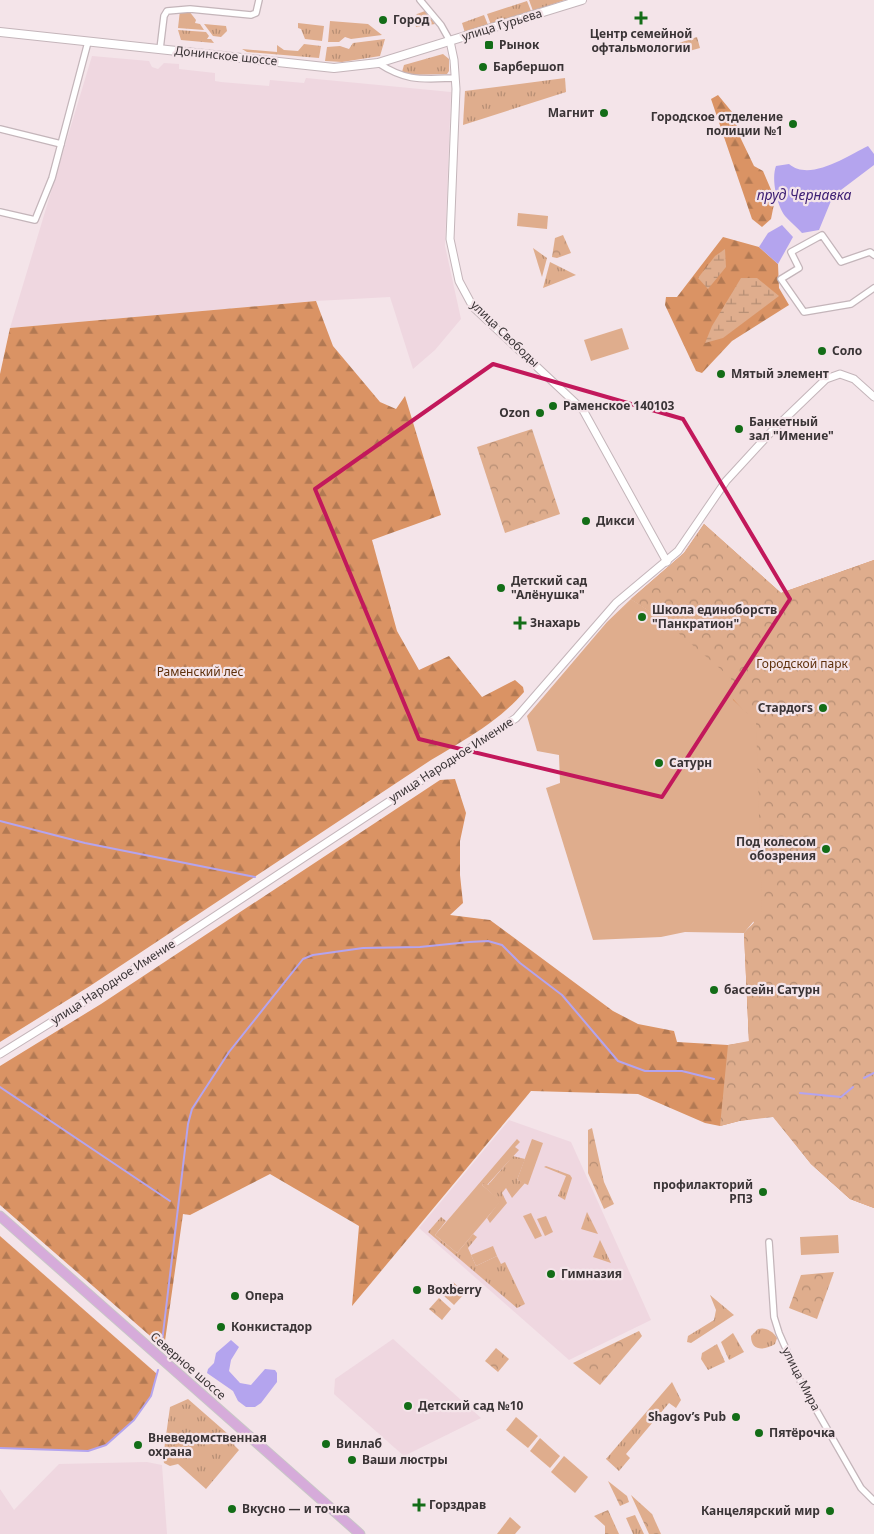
<svg xmlns="http://www.w3.org/2000/svg" width="874" height="1534" font-family="'Noto Sans',sans-serif">
<style>
.built{fill:#efd7e0}
.grass{fill:url(#grass-tufts)}
.forest{fill:url(#forest-firs)}
.wetland{fill:url(#wetland-marsh)}
.park{fill:url(#park-crowns)}
.pitch{fill:#dfad8d}
.water{fill:#b4a4ee}
.lines{fill:none;stroke-linecap:round;stroke-linejoin:round}
.stream{stroke:#b4a4ee;stroke-width:2}
.minor-casing{stroke:#c4b5ba;stroke-width:8}
.tertiary-casing{stroke:#c4b5ba;stroke-width:9}
.secondary-casing{stroke:#c4b5ba;stroke-width:10}
.primary-casing{stroke:#c8c6c7;stroke-width:11}
.minor{stroke:#fff;stroke-width:5.5}
.tertiary{stroke:#fff;stroke-width:7}
.secondary{stroke:#fff;stroke-width:8}
.primary{stroke:#d6abda;stroke-width:9}
.marked{fill:none;stroke:#c2185b;stroke-width:4;stroke-linejoin:round}
.poi-dot{fill:#136d17;stroke:#f4e4e9;stroke-width:2}
.labels{text-anchor:middle;stroke-width:4.5;stroke-linejoin:round;paint-order:stroke}
.poi-label{font-size:12px;font-weight:bold;fill:#3a3436;stroke:#f4e4e9;text-anchor:start}
.street-label{font-size:12px;fill:#3a3436;stroke:#f4e4e9}
.park-label{font-size:12px;fill:#5e300c;stroke:#f4e4e9}
.water-label{font-size:14px;font-style:italic;fill:#3e2074;stroke:#f4e4e9}
</style>
<defs>
<pattern id="grass-tufts" width="24" height="20" patternUnits="userSpaceOnUse" patternTransform="scale(1.25)"><rect width="24" height="20" fill="#dfad8d"/><path d="M3 7l-1-3M5 7V3M7 7l1-3M15 17l-1-3M17 17v-4M19 17l1-3" fill="none" stroke="#b68e74"/></pattern>
<pattern id="forest-firs" width="22" height="20" patternUnits="userSpaceOnUse" patternTransform="scale(1.25)"><rect width="22" height="20" fill="#da9364"/><path d="M5 1l3.5 6h-7zM16 11l3.5 6h-7z" fill="#b27953"/></pattern>
<pattern id="wetland-marsh" width="20" height="14" patternUnits="userSpaceOnUse" patternTransform="scale(1.25)"><rect width="20" height="14" fill="#dfad8d"/><path d="M1 5h8M5 5V1M11 12h8M15 12V8" fill="none" stroke="#b68e74"/></pattern>
<pattern id="park-crowns" width="20" height="18" patternUnits="userSpaceOnUse" patternTransform="scale(1.25)"><rect width="20" height="18" fill="#dfad8d"/><path d="M2 6a3 3 0 1 1 6 0M12 15a3 3 0 1 1 6 0" fill="none" stroke="#b68e74"/></pattern>
</defs>
<rect width="100%" height="100%" fill="#f4e4e9"/>
<g class="built">
<polygon points="92,56 149,61 152,67 158,69 164,63 179,64 179,69 215,73 215,81 221,82 269,86 270,80 304,83 306,78 451,92 445,246 461,319 435,350 413,369 390,297 316,301 10,328"/>
<polygon points="509,1120 571,1142 651,1320 569,1360 419,1228"/>
<polygon points="393,1339 481,1418 404,1456 334,1394 335,1379"/>
<polygon points="147,1462 162,1465 167,1534 0,1534 0,1489 14,1510 59,1464"/>
</g>
<g class="grass">
<polygon points="529,0 565,0 533,11"/>
<polygon points="527,1 531,11 491,25 487,14"/>
<polygon points="180,10 189,11 196,20 195,23 200,24 204,30 178,28"/>
<polygon points="425,11 435,24 416,27 414,19 417,14"/>
<polygon points="484,15 488,25 465,33 462,23"/>
<polygon points="330,21 368,24 382,35 351,39 345,37 339,42 328,42"/>
<polygon points="298,23 324,26 322,41 305,39 301,29 298,28"/>
<polygon points="204,24 226,26 227,31 221,37 213,36"/>
<polygon points="178,30 206,32 209,36 207,39 211,39 214,43 181,40"/>
<polygon points="385,39 380,56 342,62 325,61 327,47 340,46 349,49 353,43"/>
<polygon points="304,44 321,46 319,58 247,52 242,49 277,52 277,45 284,50 298,51"/>
<polygon points="443,54 449,59 449,71 447,74 406,75 402,72 404,65"/>
<polygon points="565,78 566,92 463,125 465,91"/>
<polygon points="533,248 547,258 542,277"/>
<polygon points="550,262 576,275 543,288"/>
<polygon points="513,1156 525,1159 517,1180 525,1183 512,1198 506,1188 502,1193 507,1203 490,1223 487,1218 500,1201 482,1185 484,1182 488,1185"/>
<polygon points="546,1166 570,1175 572,1178 565,1200 558,1196 566,1176 544,1167"/>
<polygon points="587,1212 598,1234 581,1229"/>
<polygon points="441,1217 446,1221 435,1235 457,1253 473,1234 477,1237 468,1248 476,1266 497,1256 501,1264 505,1262 525,1304 517,1308 428,1232"/>
<polygon points="600,1240 611,1263 593,1257"/>
<polygon points="710,1295 734,1315 691,1343 687,1342 688,1336 714,1320 716,1310"/>
<path d="M758 1329C765 1327 773 1331 777 1338L775 1344C765 1350 751 1352 751 1336Z"/>
<polygon points="733,1333 744,1352 729,1360 721,1342"/>
<polygon points="717,1344 725,1362 708,1370 701,1359 702,1353"/>
<polygon points="672,1382 681,1400 676,1408 669,1403 626,1454 630,1458 619,1471 606,1459"/>
<polygon points="188,1399 236,1441 234,1445 239,1450 206,1489 178,1464 170,1466 164,1463 163,1457 170,1407"/>
<polygon points="635,1515 644,1534 633,1534 626,1518"/>
</g>
<g class="forest">
<polygon points="718,95 732,112 741,139 754,166 763,171 775,199 771,219 762,227 752,219 711,99"/>
<polygon points="723,237 759,247 778,264 779,288 789,305 732,341 702,373 696,371 665,305 666,297 677,297"/>
<path d="M316 301 333 346 380 402 396 409 405 396 441 515 372 540 397 631 419 670 449 656 482 697 515 680 523 687 524 692C498 722 464 740 431 760L90 986 0 1042V374L10 328Z"/>
<polygon points="704,524 781,593 874,560 874,1208 850,1199 811,1164 773,1116 739,1121 720,1126 705,1123 638,1094 531,1091 352,1306 359,1226 270,1174 190,1215 183,1214 164,1348 0,1205 0,1066 101,1004 440,780 455,779 466,813 460,841 460,875 463,903 450,915 490,920 613,1011 638,1024 674,1031 677,1042 728,1045 749,1042 744,933 754,923 662,619 631,599 684,553"/>
<polygon points="0,1236 157,1374 151,1396 134,1420 106,1445 88,1451 0,1448"/>
</g>
<g class="wetland">
<polygon points="725,249 726,267 708,289 698,278 715,256"/>
<polygon points="741,278 757,278 779,296 723,338 705,343 712,326"/>
</g>
<g class="park">
<polygon points="697,37 700,48 682,53 679,43"/>
<polygon points="563,235 571,253 557,258 552,257 555,238"/>
<polygon points="532,429 560,514 505,533 477,447"/>
<polygon points="704,524 781,593 874,560 874,1208 850,1199 811,1164 773,1117 739,1121 720,1126 728,1045 749,1041 744,933 754,923 743,710 662,619 631,599 684,553"/>
<polygon points="592,1128 604,1182 614,1204 604,1209 588,1173 588,1130"/>
<polygon points="834,1272 817,1319 789,1308 801,1275"/>
<polygon points="453,1282 465,1293 454,1305 442,1294"/>
<polygon points="439,1298 451,1309 442,1320 429,1309"/>
<polygon points="639,1331 642,1336 600,1385 573,1363"/>
<polygon points="496,1348 509,1359 498,1372 485,1361"/>
<polygon points="608,1481 627,1496 629,1502 620,1506"/>
<polygon points="631,1495 652,1514 661,1534 649,1534"/>
<polygon points="608,1510 619,1534 605,1534 605,1526 594,1516"/>
</g>
<g class="pitch">
<polygon points="518,213 548,216 547,229 517,226"/>
<polygon points="622,328 629,349 591,361 584,340"/>
<polygon points="631,599 662,619 731,678 733,700 756,721 762,911 744,933 685,932 661,937 593,940 546,788 560,783 559,755 537,751 527,716 607,622"/>
<polygon points="517,1139 520,1142 515,1147 519,1150 487,1185 484,1183 482,1185 501,1201 457,1253 435,1235"/>
<polygon points="532,1139 543,1143 528,1185 517,1180"/>
<polygon points="506,1171 514,1178 499,1194 491,1187"/>
<polygon points="531,1213 542,1236 535,1239 523,1216"/>
<polygon points="546,1216 553,1232 545,1236 537,1219"/>
<polygon points="838,1235 839,1253 801,1255 800,1237"/>
<polygon points="493,1246 497,1256 476,1266 471,1255"/>
<polygon points="516,1417 538,1436 528,1448 506,1430"/>
<polygon points="540,1438 560,1456 550,1468 530,1451"/>
<polygon points="564,1456 588,1477 575,1493 551,1472"/>
<polygon points="510,1517 521,1527 515,1534 497,1534"/>
</g>
<g class="water">
<path d="M868 146 874 154V165L833 196 819 230 802 233C797 227 790 222 785 216 777 205 771 179 776 166L789 164C810 182 847 156 868 146Z"/>
<polygon points="782,225 793,237 778,264 759,247 768,233"/>
<polygon points="231,1340 239,1347 231,1360 229,1371 240,1383 251,1385 265,1369 275,1370 277,1373 277,1382 261,1403 255,1407 246,1407 238,1401 233,1391 207,1373 208,1369 214,1363 216,1353"/>
</g>
<g class="lines">
<g class="stream">
<polyline points="0,821 85,843 255,877"/>
<polyline points="864,1078 874,1073"/>
<polyline points="0,1087 170,1201"/>
<polyline points="800,1093 841,1097 853,1087"/>
<polyline points="162,1342 188,1124 192,1109 229,1052 303,959 313,955 363,948 420,947 469,942 488,941 502,945 520,963 562,995 618,1061 645,1071 682,1071 714,1079"/>
<polyline points="0,1448 88,1451 106,1445 134,1420 151,1396 158,1370"/>
</g>
<g class="minor-casing">
<g id="minor">
<polyline points="420,0 441,25 450,41"/>
<polyline points="160,49 164,16 167,11 190,9 251,15 256,13 259,0"/>
<path d="M378 63C407 82 422 79 455 78"/>
<polyline points="0,129 61,144"/>
<polyline points="0,212 35,220 52,178 88,42"/>
<polyline points="874,255 870,252 841,262 822,235 791,252 799,268 781,279 804,312 851,304 874,288"/>
<polyline points="769,1242 774,1317 779,1333 802,1385 861,1488 874,1501"/>
</g>
</g>
<g class="tertiary-casing">
<g id="tertiary">
<polyline points="450,41 454,60 456,89 450,239 459,281 473,307 583,410 667,562"/>
<polyline points="0,1054 95,995 516,718 616,603 678,551 726,481 771,432 826,379 840,374 854,379 874,397"/>
</g>
</g>
<g class="secondary-casing">
<polyline id="secondary" points="0,32 334,68 378,63 582,0"/>
</g>
<g class="primary-casing">
<polyline id="primary" points="0,1216 360,1534"/>
</g>
<use href="#minor" class="minor"/>
<use href="#tertiary" class="tertiary"/>
<use href="#secondary" class="secondary"/>
<use href="#primary" class="primary"/>
</g>
<path class="marked" d="M493 364 683 419 790 599 662 797 419 739 315 489Z"/>
<g class="poi-dot">
<path d="M638.5 10.5h5v5h5v5h-5v5h-5v-5h-5v-5h5z"/>
<circle cx="383" cy="20" r="5"/>
<rect x="484" y="40" width="10" height="10" rx="2.5"/>
<circle cx="483" cy="67" r="5"/>
<circle cx="604" cy="113" r="5"/>
<circle cx="793" cy="124" r="5"/>
<circle cx="822" cy="351" r="5"/>
<circle cx="721" cy="374" r="5"/>
<circle cx="553" cy="406" r="5"/>
<circle cx="540" cy="413" r="5"/>
<circle cx="739" cy="429" r="5"/>
<circle cx="586" cy="521" r="5"/>
<circle cx="501" cy="588" r="5"/>
<circle cx="642" cy="617" r="5"/>
<path d="M517.5 615.5h5v5h5v5h-5v5h-5v-5h-5v-5h5z"/>
<circle cx="823" cy="708" r="5"/>
<circle cx="659" cy="763" r="5"/>
<circle cx="826" cy="849" r="5"/>
<circle cx="714" cy="990" r="5"/>
<circle cx="763" cy="1192" r="5"/>
<circle cx="551" cy="1274" r="5"/>
<circle cx="417" cy="1290" r="5"/>
<circle cx="235" cy="1296" r="5"/>
<circle cx="221" cy="1327" r="5"/>
<circle cx="408" cy="1406" r="5"/>
<circle cx="736" cy="1417" r="5"/>
<circle cx="759" cy="1433" r="5"/>
<circle cx="326" cy="1444" r="5"/>
<circle cx="138" cy="1445" r="5"/>
<circle cx="352" cy="1460" r="5"/>
<path d="M416.5 1497.5h5v5h5v5h-5v5h-5v-5h-5v-5h5z"/>
<circle cx="232" cy="1509" r="5"/>
<circle cx="830" cy="1511" r="5"/>
</g>
<g class="labels">
<g class="poi-label">
<text x="393" y="24">Город</text>
<text x="641" y="38" text-anchor="middle">Центр семейной<tspan x="641" dy="14">офтальмологии</tspan></text>
<text x="499" y="49">Рынок</text>
<text x="493" y="71">Барбершоп</text>
<text x="594" y="117" text-anchor="end">Магнит</text>
<text x="783" y="121" text-anchor="end">Городское отделение<tspan x="783" dy="14">полиции №1</tspan></text>
<text x="832" y="355">Соло</text>
<text x="731" y="378">Мятый элемент</text>
<text x="563" y="410">Раменское 140103</text>
<text x="530" y="417" text-anchor="end">Ozon</text>
<text x="749" y="426">Банкетный<tspan x="749" dy="14">зал "Имение"</tspan></text>
<text x="596" y="525">Дикси</text>
<text x="511" y="585">Детский сад<tspan x="511" dy="14">"Алёнушка"</tspan></text>
<text x="652" y="614">Школа единоборств<tspan x="652" dy="14">"Панкратион"</tspan></text>
<text x="530" y="627">Знахарь</text>
<text x="813" y="712" text-anchor="end">Стардогs</text>
<text x="669" y="767">Сатурн</text>
<text x="816" y="846" text-anchor="end">Под колесом<tspan x="816" dy="14">обозрения</tspan></text>
<text x="724" y="994">бассейн Сатурн</text>
<text x="753" y="1189" text-anchor="end">профилакторий<tspan x="753" dy="14">РПЗ</tspan></text>
<text x="561" y="1278">Гимназия</text>
<text x="427" y="1294">Boxberry</text>
<text x="245" y="1300">Опера</text>
<text x="231" y="1331">Конкистадор</text>
<text x="418" y="1410">Детский сад №10</text>
<text x="726" y="1421" text-anchor="end">Shagov’s Pub</text>
<text x="769" y="1437">Пятёрочка</text>
<text x="148" y="1442">Вневедомственная<tspan x="148" dy="14">охрана</tspan></text>
<text x="336" y="1448">Винлаб</text>
<text x="362" y="1464">Ваши люстры</text>
<text x="429" y="1509">Горздрав</text>
<text x="242" y="1513">Вкусно — и точка</text>
<text x="820" y="1515" text-anchor="end">Канцелярский мир</text>
</g>
<g class="street-label">
<text transform="translate(502 25) rotate(-17)" y="4">улица Гурьева</text>
<text transform="translate(226 56) rotate(6)" y="4">Донинское шоссе</text>
<text transform="translate(505 334) rotate(44)" y="4">улица Свободы</text>
<text transform="translate(451 760) rotate(-33)" y="4">улица Народное Имение</text>
<text transform="translate(113 982) rotate(-33)" y="4">улица Народное Имение</text>
<text transform="translate(188 1366) rotate(41)" y="4">Северное шоссе</text>
<text transform="translate(801 1379) rotate(63)" y="4">улица Мира</text>
</g>
<g class="park-label">
<text x="802" y="668">Городской парк</text>
<text x="200" y="676">Раменский лес</text>
</g>
<g class="water-label">
<text x="804" y="200">пруд Чернавка</text>
</g>
</g>
</svg>
